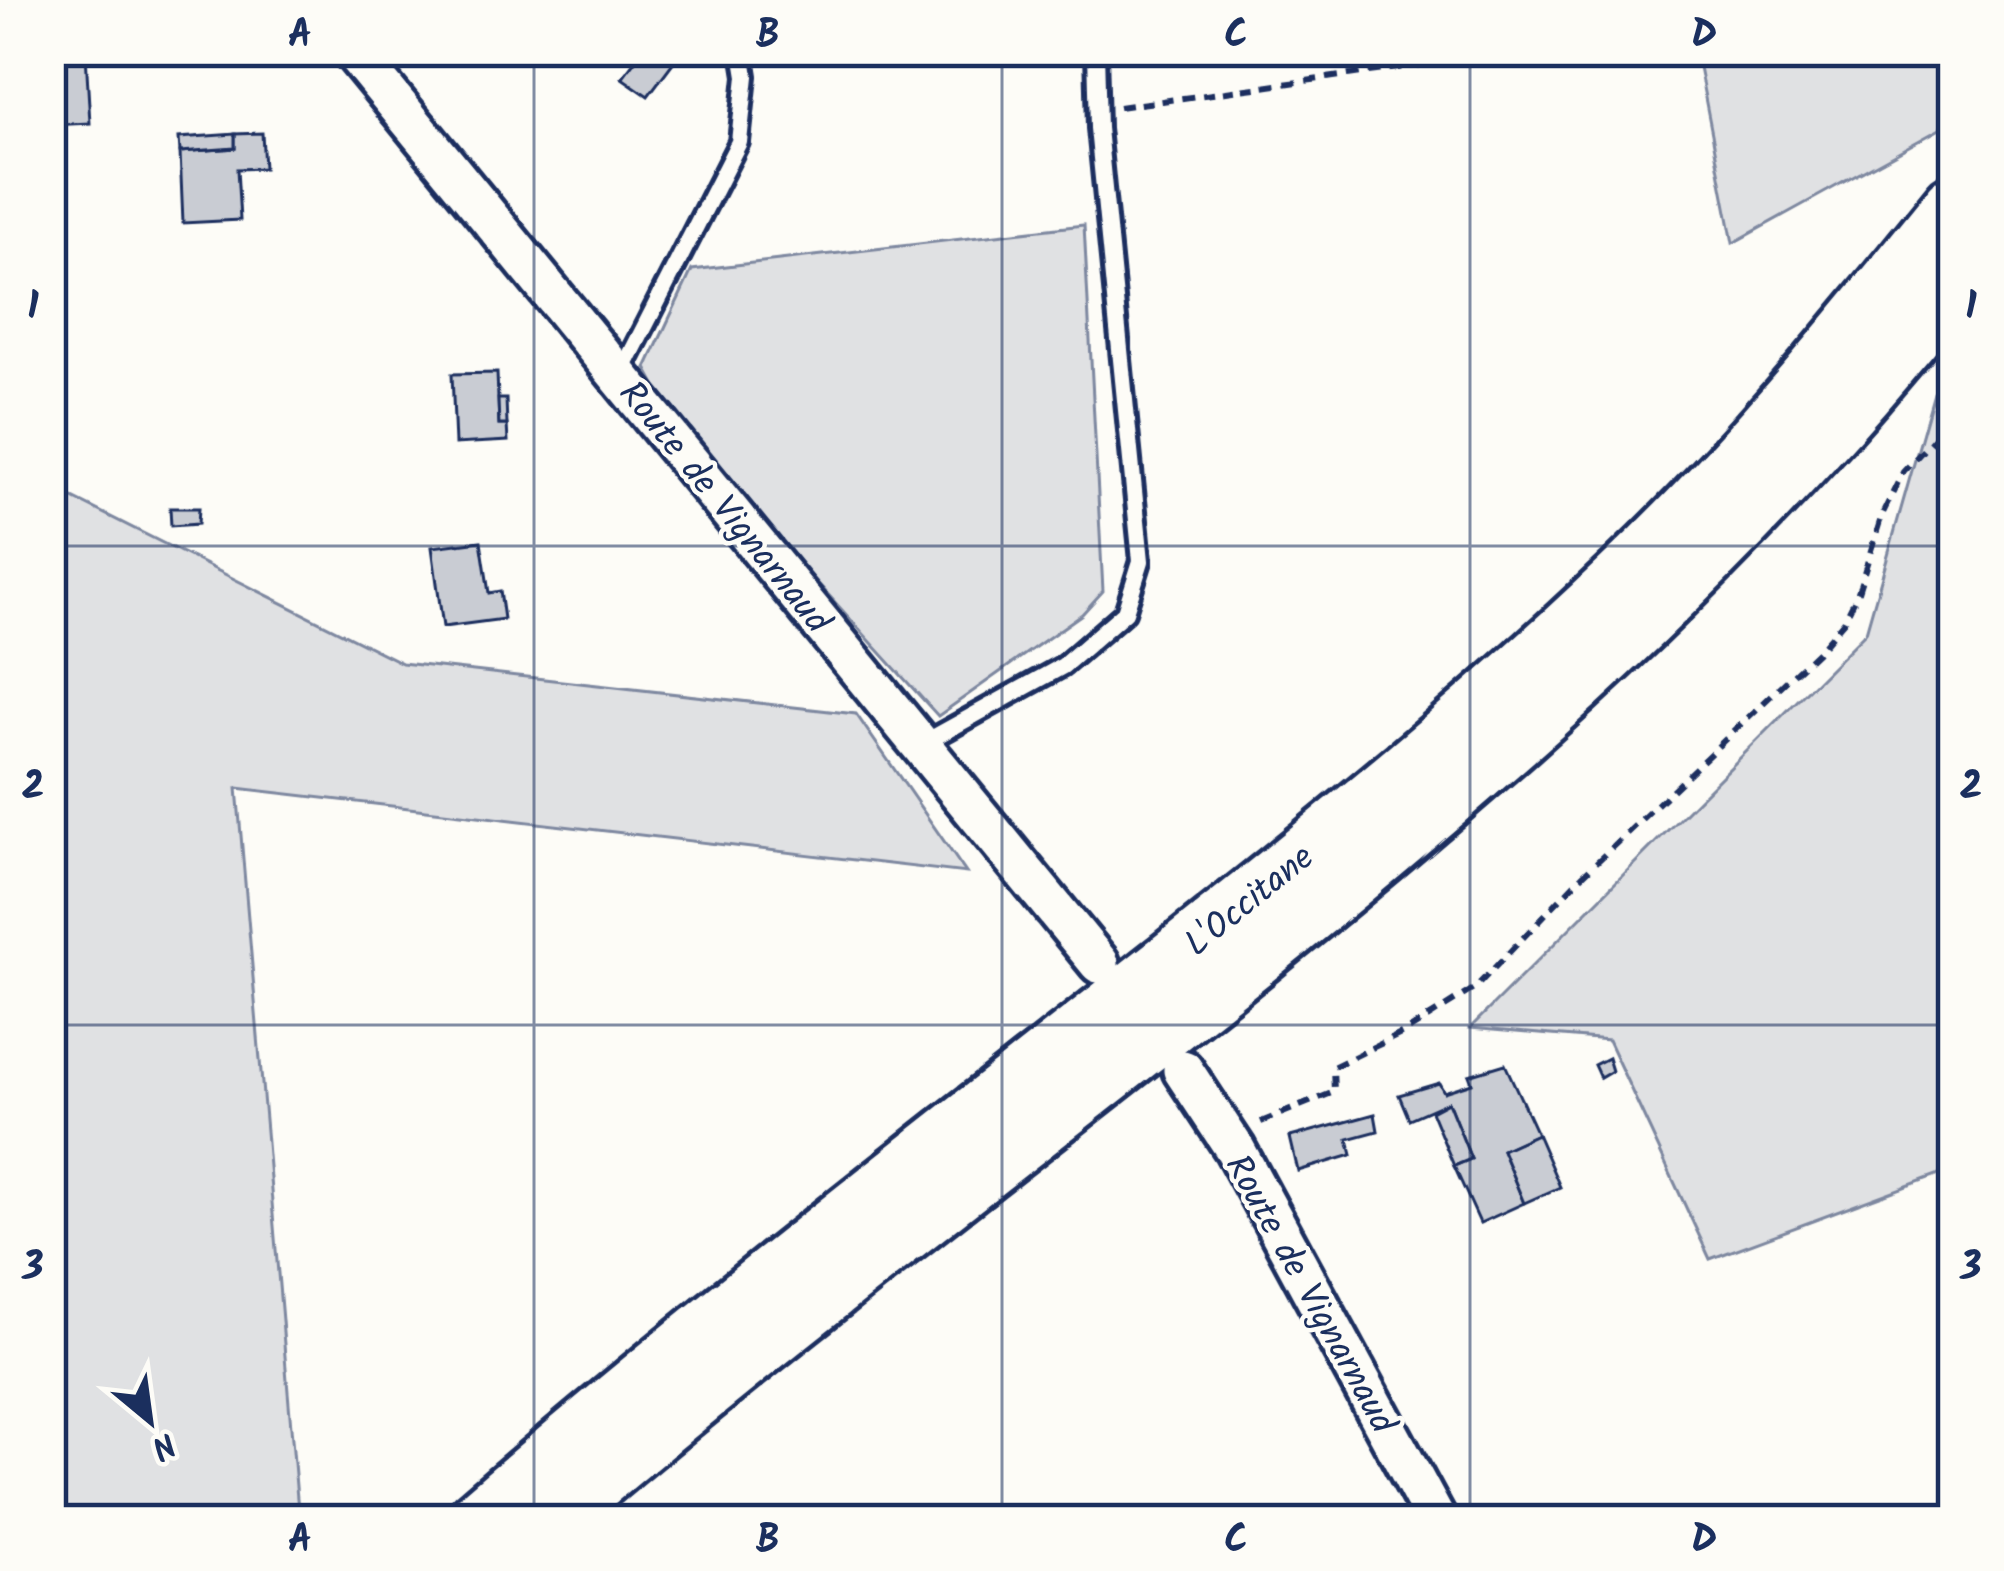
<svg xmlns="http://www.w3.org/2000/svg" width="2004" height="1571" font-family="Kalam,sans-serif">
<style>
.green{fill:#e0e1e3;stroke:#7e88a0;stroke-width:3}
.building{fill:#c9ccd3;stroke:#1b2f5e;stroke-width:3}
.lines{fill:none;stroke-linecap:round;stroke-linejoin:round}
.service-casing{stroke:#1b2f5e;stroke-width:26}
.tertiary-casing{stroke:#1b2f5e;stroke-width:48}
.motorway-casing{stroke:#1b2f5e;stroke-width:66}
.path{stroke:#1b2f5e;stroke-width:6;stroke-dasharray:12 9;stroke-linecap:butt}
.service{stroke:#fdfcf7;stroke-width:16}
.tertiary{stroke:#fdfcf7;stroke-width:39}
.motorway{stroke:#fdfcf7;stroke-width:57}
.grid{fill:none;stroke:#1b2f5e;stroke-width:3;stroke-opacity:0.55}
.labels{text-anchor:middle;stroke-width:9;stroke-linejoin:round;paint-order:stroke}
.street-label{font-size:36px;fill:#1b2f5e;stroke:#fdfcf7}
.neatline{fill:none;stroke:#1b2f5e;stroke-width:4.5}
.grid-label{font-size:39px;text-anchor:middle;font-weight:bold;fill:#1b2f5e}
</style>
<rect width="100%" height="100%" fill="#fdfcf7"/>
<filter id="ink" filterUnits="userSpaceOnUse"><feTurbulence type="fractalNoise" baseFrequency=".00833" numOctaves="2"/><feDisplacementMap in="SourceGraphic" scale="24" xChannelSelector="R" yChannelSelector="G"/><feConvolveMatrix kernelMatrix="1 2 1 2 8 2 1 2 1" color-interpolation-filters="sRGB"/></filter>
<g filter="url(#ink)">
<g class="green">
<polygon points="1696,51 1953,51 1953,97 1940,129 1733,243"/>
<polygon points="1084,225 1103,591 1082,614 938,716 681,432 646,368 692,270"/>
<polygon points="1953,367 1953,1169 1710,1259 1608,1040 1470,1028 1866,632 1934,393"/>
<polygon points="51,487 402,663 856,714 966,873 237,788 298,1510 290,1520 51,1520"/>
</g>
<g class="building">
<polygon points="642,51 681,52 648,96 622,78"/>
<polygon points="86,54 90,123 51,125 51,56"/>
<polygon points="262,133 264,168 237,169 240,220 183,223 180,152 235,148 235,134"/>
<polygon points="235,134 235,148 180,152 179,138"/>
<polygon points="497,373 499,425 507,425 508,441 455,444 452,374"/>
<polygon points="498,399 506,399 507,425 499,425"/>
<polygon points="170,508 199,508 198,524 171,526"/>
<polygon points="481,541 489,593 500,591 504,619 443,627 432,547"/>
<polygon points="1608,1058 1612,1071 1600,1078 1594,1065"/>
<polygon points="1505,1064 1537,1134 1502,1150 1524,1203 1480,1223 1454,1166 1471,1159 1448,1102 1409,1119 1399,1095 1439,1083 1444,1092 1472,1083 1469,1075"/>
<polygon points="1448,1102 1471,1159 1454,1166 1431,1111"/>
<polygon points="1375,1114 1378,1131 1348,1139 1352,1155 1298,1171 1290,1137"/>
<polygon points="1537,1134 1560,1187 1524,1203 1502,1150"/>
</g>
<g class="lines">
<g class="service-casing">
<g id="service">
<polyline points="620,375 739,142 746,76 742,51"/>
<polyline points="922,744 1063,666 1125,612 1141,561 1098,128 1096,51"/>
</g>
</g>
<g class="tertiary-casing">
<g id="tertiary">
<polyline points="353,51 1099,963"/>
<polyline points="1183,1070 1235,1149 1436,1520"/>
</g>
</g>
<g class="motorway-casing">
<g id="motorway">
<path d="M476 1520C694 1331 924 1155 1151 976 1323 840 1494 703 1651 549 1760 442 1857 323 1953 204"/>
<path d="M551 1520C1027 1112 1560 781 1953 285"/>
</g>
</g>
<g class="path">
<polyline points="1119,107 1520,51"/>
<polyline points="1261,1122 1334,1092 1333,1067 1405,1032 1475,988 1582,876 1820,649 1844,621 1857,595 1882,515 1903,472 1953,418"/>
</g>
<use href="#service" class="service"/>
<use href="#tertiary" class="tertiary"/>
<use href="#motorway" class="motorway"/>
</g>
</g>
<path class="grid" d="M534 51V1520M1002 51V1520M1470 51V1520M51 546H1953M51 1025H1953"/>
<g class="labels">
<g class="street-label">
<text transform="translate(726 506) rotate(51)" y="13">Route de Vignarnaud</text>
<text transform="translate(1248 899) rotate(-39)" y="13">L'Occitane</text>
<text transform="translate(1312 1293) rotate(61)" y="13">Route de Vignarnaud</text>
</g>
</g>
<rect width="2004" height="1571" fill="none" stroke="#fdfcf7" stroke-width="132"/>
<g transform="translate(150 1421) rotate(151)" stroke="#fdfcf7" stroke-width="9" paint-order="stroke">
<path d="M0-9L21 45L0 30L-21 45Z" fill="#1b2f5e"/>
<text y="-18" font-size="33" font-weight="bold" text-anchor="middle" fill="#1b2f5e">N</text>
</g>
<rect x="66" y="66" width="1872" height="1439" class="neatline"/>
<g class="grid-label">
<text x="300" y="47">A</text>
<text x="768" y="47">B</text>
<text x="1236" y="47">C</text>
<text x="1704" y="47">D</text>
<text x="33" y="319">1</text>
<text x="1971" y="319">1</text>
<text x="33" y="799">2</text>
<text x="1971" y="799">2</text>
<text x="33" y="1279">3</text>
<text x="1971" y="1279">3</text>
<text x="300" y="1552">A</text>
<text x="768" y="1552">B</text>
<text x="1236" y="1552">C</text>
<text x="1704" y="1552">D</text>
</g>
</svg>
